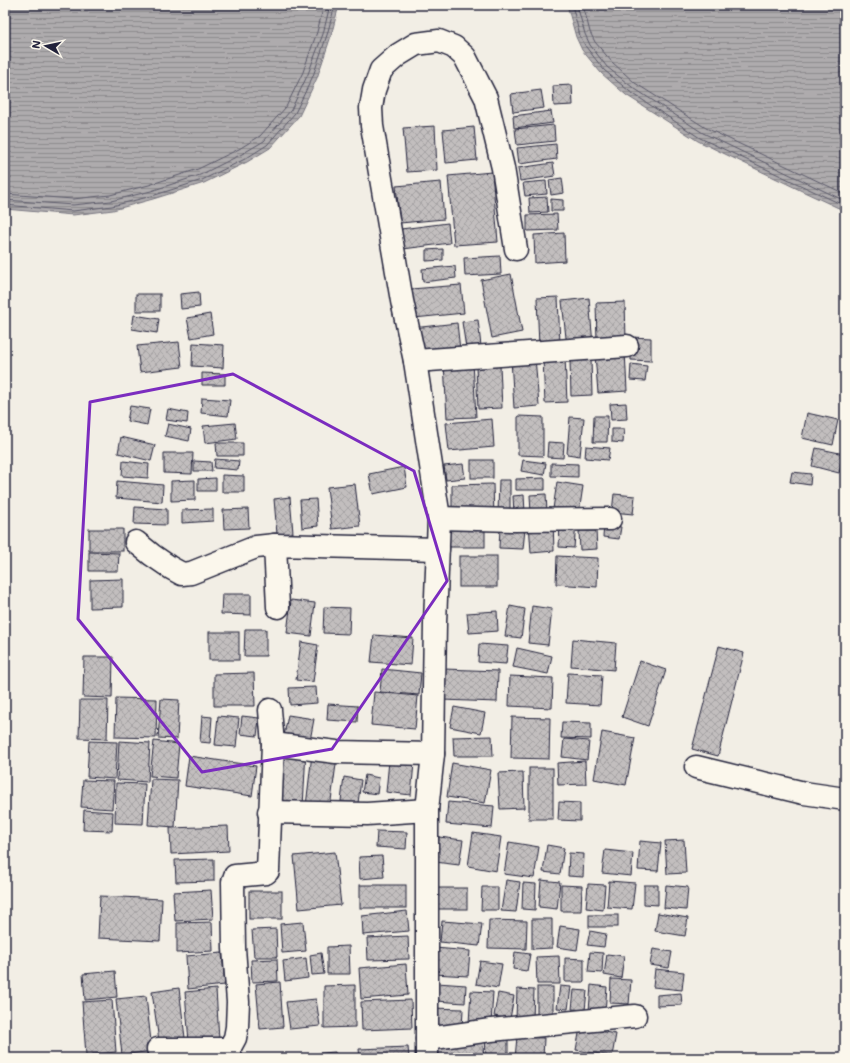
<svg xmlns="http://www.w3.org/2000/svg" width="850" height="1063" font-family="Mali,sans-serif">
<style>
.water{fill:url(#water-rules);stroke:#76747f}
.lines{fill:none;stroke-linecap:round;stroke-linejoin:round}
.shore{stroke:#5a5969;stroke-width:1}
.building{fill:url(#building-cross-hatch);stroke:#22223b}
.minor-casing{stroke:#22223b;stroke-width:25}
.minor{stroke:#fbf7ec;stroke-width:22}
.marked{fill:none;stroke:#7b2cbf;stroke-width:3;stroke-linejoin:round}
</style>
<defs>
<pattern id="water-rules" width="6" height="5" patternUnits="userSpaceOnUse"><rect width="6" height="5" fill="#aeabad"/><path d="M0 2.5h6" fill="none" stroke="#8d8b8e"/></pattern>
<pattern id="building-cross-hatch" width="8" height="8" patternUnits="userSpaceOnUse"><rect width="8" height="8" fill="#c2bebe"/><path d="M0 0l8 8M0 8l8-8" fill="none" stroke="#a6a3a4"/></pattern>
</defs>
<rect width="100%" height="100%" fill="#f2eee5"/>
<filter id="ink" filterUnits="userSpaceOnUse"><feTurbulence type="fractalNoise" baseFrequency=".025" numOctaves="2"/><feDisplacementMap in="SourceGraphic" scale="8" xChannelSelector="R" yChannelSelector="G"/><feConvolveMatrix kernelMatrix="1 2 1 2 8 2 1 2 1" color-interpolation-filters="sRGB"/></filter>
<g filter="url(#ink)">
<g class="water">
<polygon points="5,5 339,5 331,36 317,78 299,116 270,148 247,162 204,183 153,199 113,210 73,215 5,209"/>
<polygon points="567,5 845,5 845,211 802,191 698,141 626,95 601,73 582,50 576,37"/>
</g>
<g class="lines">
<g class="shore">
<polyline points="572,5 580,36 586,47 604,70 629,91 700,138 845,206"/>
<polyline points="577,5 585,34 590,45 607,67 632,87 703,133 845,201"/>
<polyline points="583,5 590,32 595,42 612,62 635,83 706,128 845,194"/>
<polyline points="5,194 73,199 110,195 149,185 198,169 239,149 260,136 286,107 303,72 317,32 324,5"/>
<polyline points="5,200 73,205 111,201 151,191 200,175 242,154 264,141 291,110 308,74 323,34 330,5"/>
<polyline points="5,205 73,211 112,206 152,196 202,180 245,159 267,145 295,113 313,76 327,35 335,5"/>
</g>
</g>
<g class="building">
<polygon points="572,85 573,105 554,106 553,86"/>
<polygon points="541,90 544,108 513,112 511,94"/>
<polygon points="551,111 553,123 514,128 513,116"/>
<polygon points="554,125 555,141 517,145 515,129"/>
<polygon points="435,126 437,170 407,172 403,128"/>
<polygon points="474,127 477,160 446,163 443,130"/>
<polygon points="556,144 557,159 519,164 517,148"/>
<polygon points="553,163 555,176 520,181 518,168"/>
<polygon points="492,172 498,242 454,245 448,176"/>
<polygon points="562,178 564,193 551,195 549,180"/>
<polygon points="546,181 547,194 525,196 523,183"/>
<polygon points="441,182 444,219 400,223 396,186"/>
<polygon points="547,197 548,212 530,213 529,198"/>
<polygon points="551,199 563,200 563,211 551,211"/>
<polygon points="557,214 558,230 527,231 527,215"/>
<polygon points="448,223 450,243 403,249 401,229"/>
<polygon points="564,233 565,261 535,263 534,235"/>
<polygon points="443,249 443,260 426,261 426,250"/>
<polygon points="500,256 501,274 465,276 464,258"/>
<polygon points="455,266 456,278 423,282 422,269"/>
<polygon points="511,274 522,332 492,338 481,280"/>
<polygon points="461,285 464,313 414,318 411,289"/>
<polygon points="199,292 200,307 181,309 180,294"/>
<rect x="136" y="294" width="24" height="17"/>
<polygon points="558,297 560,344 539,346 537,298"/>
<polygon points="589,298 593,345 567,347 562,301"/>
<polygon points="625,302 626,340 597,341 596,303"/>
<polygon points="210,314 213,334 191,338 187,318"/>
<polygon points="134,315 159,319 157,333 132,329"/>
<polygon points="478,320 481,346 466,348 462,322"/>
<polygon points="457,323 460,350 417,355 413,328"/>
<polygon points="631,337 651,338 651,361 631,360"/>
<polygon points="179,342 182,367 140,372 137,346"/>
<polygon points="193,343 224,345 223,368 192,366"/>
<polygon points="625,351 627,391 598,393 595,354"/>
<polygon points="535,357 539,406 514,408 511,359"/>
<polygon points="565,357 567,402 545,403 543,359"/>
<polygon points="591,359 592,395 571,396 570,360"/>
<polygon points="473,362 476,417 447,418 444,363"/>
<polygon points="631,364 647,366 645,381 630,380"/>
<polygon points="500,366 502,408 478,409 476,367"/>
<polygon points="202,373 225,374 225,385 202,385"/>
<polygon points="202,398 230,400 228,416 201,413"/>
<polygon points="626,403 627,419 611,420 610,404"/>
<polygon points="130,406 150,409 147,425 127,421"/>
<polygon points="168,409 188,413 187,423 166,420"/>
<polygon points="807,413 838,420 833,445 802,438"/>
<polygon points="518,416 543,417 543,456 518,455"/>
<polygon points="594,416 608,416 607,442 593,442"/>
<polygon points="570,417 584,418 580,456 567,454"/>
<polygon points="492,419 494,447 449,451 446,423"/>
<polygon points="235,423 237,439 205,443 203,426"/>
<polygon points="168,424 191,429 189,441 165,436"/>
<polygon points="612,429 624,429 623,443 612,442"/>
<polygon points="121,437 155,445 151,461 118,453"/>
<polygon points="548,442 564,443 563,458 547,457"/>
<polygon points="216,443 243,443 243,456 217,456"/>
<polygon points="586,446 610,448 608,460 585,458"/>
<polygon points="816,448 844,454 839,473 812,466"/>
<polygon points="164,453 193,453 192,474 164,473"/>
<polygon points="215,459 239,461 238,470 214,468"/>
<rect x="471" y="460" width="22" height="18"/>
<polygon points="523,460 546,463 544,475 521,471"/>
<polygon points="123,461 149,464 148,478 122,476"/>
<polygon points="194,461 211,462 212,471 194,471"/>
<polygon points="551,463 578,464 578,477 551,476"/>
<polygon points="463,464 465,478 446,480 444,466"/>
<polygon points="404,467 407,487 373,494 369,474"/>
<polygon points="792,472 811,474 810,485 790,482"/>
<polygon points="222,475 244,476 244,492 222,492"/>
<polygon points="216,478 216,491 198,491 198,479"/>
<polygon points="545,478 545,490 516,490 516,479"/>
<polygon points="195,480 195,500 171,501 171,481"/>
<polygon points="499,480 510,480 510,513 498,513"/>
<polygon points="117,481 163,485 162,502 116,498"/>
<polygon points="557,482 583,486 579,513 553,509"/>
<polygon points="355,484 360,526 332,529 327,487"/>
<polygon points="493,484 494,517 452,517 452,485"/>
<polygon points="546,494 547,512 531,513 530,495"/>
<polygon points="614,494 635,496 633,514 612,512"/>
<polygon points="524,495 525,513 514,513 513,496"/>
<polygon points="290,497 293,533 277,534 274,499"/>
<polygon points="316,499 318,526 302,528 300,500"/>
<polygon points="135,507 167,509 167,525 134,524"/>
<polygon points="213,509 213,521 182,523 182,510"/>
<polygon points="248,509 249,528 224,529 223,510"/>
<polygon points="553,521 554,551 531,553 529,522"/>
<polygon points="560,521 576,522 574,548 559,547"/>
<rect x="445" y="523" width="40" height="24"/>
<polygon points="604,525 621,527 619,539 603,537"/>
<polygon points="500,528 525,529 523,549 499,548"/>
<rect x="89" y="529" width="34" height="22"/>
<polygon points="579,531 596,531 597,549 580,550"/>
<polygon points="89,552 119,553 118,571 89,571"/>
<rect x="459" y="556" width="38" height="31"/>
<polygon points="557,556 598,558 597,587 556,584"/>
<polygon points="123,579 123,607 90,608 90,580"/>
<polygon points="222,594 251,594 251,615 221,614"/>
<polygon points="291,600 315,603 311,636 287,633"/>
<polygon points="510,606 525,609 521,638 505,636"/>
<polygon points="532,606 552,609 548,645 528,643"/>
<polygon points="324,607 350,608 349,634 323,633"/>
<polygon points="497,611 498,631 469,633 467,613"/>
<polygon points="245,629 266,629 266,656 244,656"/>
<rect x="209" y="632" width="30" height="28"/>
<polygon points="374,635 413,638 411,665 371,662"/>
<polygon points="573,639 616,643 614,670 571,666"/>
<polygon points="301,642 318,645 313,682 296,680"/>
<polygon points="479,644 508,646 506,664 478,662"/>
<polygon points="719,646 744,653 718,756 692,749"/>
<polygon points="517,648 552,656 548,674 513,667"/>
<polygon points="84,657 113,657 112,698 83,697"/>
<polygon points="640,661 666,670 648,726 622,717"/>
<polygon points="382,669 421,673 419,695 380,692"/>
<polygon points="444,669 498,671 497,702 442,700"/>
<polygon points="254,673 255,706 214,706 214,674"/>
<polygon points="568,673 602,675 600,705 566,703"/>
<polygon points="510,676 553,678 552,708 509,706"/>
<polygon points="316,687 317,703 290,705 289,688"/>
<polygon points="374,692 418,696 415,729 371,725"/>
<polygon points="116,698 157,699 156,738 115,737"/>
<polygon points="161,699 179,700 177,739 158,738"/>
<polygon points="80,700 108,700 107,739 79,738"/>
<polygon points="328,704 358,706 357,722 327,720"/>
<polygon points="454,707 485,713 481,733 450,727"/>
<polygon points="288,715 314,719 309,746 283,741"/>
<polygon points="202,716 212,717 210,743 200,742"/>
<polygon points="218,716 239,718 236,747 215,745"/>
<polygon points="242,716 259,718 257,736 240,734"/>
<polygon points="512,717 550,718 549,759 511,758"/>
<polygon points="562,722 591,723 591,739 561,738"/>
<polygon points="602,732 635,738 626,785 594,779"/>
<polygon points="492,736 493,756 454,756 453,737"/>
<polygon points="564,739 589,741 587,760 562,757"/>
<polygon points="89,741 117,742 115,779 87,777"/>
<polygon points="119,741 150,743 148,782 117,780"/>
<polygon points="154,741 179,744 176,778 150,776"/>
<polygon points="281,750 306,751 303,807 278,806"/>
<polygon points="312,754 337,757 330,808 306,806"/>
<polygon points="189,756 256,766 252,796 185,786"/>
<polygon points="389,761 414,763 411,795 386,792"/>
<polygon points="585,761 586,784 558,785 557,763"/>
<polygon points="452,763 491,770 485,803 447,797"/>
<rect x="529" y="768" width="24" height="51"/>
<polygon points="523,772 524,808 500,809 498,773"/>
<polygon points="365,775 379,778 377,794 362,792"/>
<polygon points="344,777 361,780 358,803 341,801"/>
<polygon points="151,779 178,780 175,827 148,825"/>
<polygon points="83,780 114,781 112,809 81,807"/>
<polygon points="116,783 145,784 143,824 115,823"/>
<polygon points="448,802 494,806 492,828 446,824"/>
<polygon points="559,802 580,803 580,821 558,820"/>
<polygon points="84,810 113,812 112,831 83,830"/>
<polygon points="228,826 229,851 171,854 170,828"/>
<polygon points="377,831 407,832 406,849 376,847"/>
<polygon points="473,833 501,837 496,871 468,866"/>
<polygon points="439,837 463,840 459,865 435,862"/>
<polygon points="684,840 686,873 667,874 665,841"/>
<polygon points="640,841 661,843 658,871 638,870"/>
<polygon points="509,842 539,847 534,878 504,874"/>
<polygon points="547,845 564,848 560,874 543,872"/>
<polygon points="605,850 633,853 631,876 602,873"/>
<polygon points="335,852 341,905 299,909 294,856"/>
<polygon points="569,853 584,854 583,877 568,876"/>
<polygon points="382,856 384,877 360,879 359,857"/>
<polygon points="214,859 214,881 176,882 175,860"/>
<polygon points="506,880 520,882 516,912 501,911"/>
<polygon points="541,880 560,882 557,909 539,907"/>
<polygon points="609,881 635,883 632,909 607,907"/>
<polygon points="523,883 536,884 535,910 522,909"/>
<polygon points="588,884 605,885 603,910 586,908"/>
<rect x="360" y="885" width="46" height="23"/>
<polygon points="561,885 582,886 581,911 561,911"/>
<polygon points="644,885 658,885 658,905 644,904"/>
<polygon points="666,885 688,887 686,910 664,908"/>
<polygon points="482,887 498,887 498,910 481,910"/>
<rect x="438" y="888" width="29" height="21"/>
<polygon points="211,890 213,919 175,921 173,892"/>
<rect x="249" y="891" width="33" height="28"/>
<polygon points="100,896 162,899 160,941 98,938"/>
<polygon points="407,911 409,931 363,935 362,916"/>
<polygon points="658,913 688,918 685,936 655,931"/>
<rect x="589" y="915" width="29" height="12"/>
<polygon points="532,919 552,919 552,948 532,949"/>
<polygon points="489,920 527,921 526,949 488,948"/>
<polygon points="442,921 482,924 479,946 440,942"/>
<polygon points="212,922 213,951 177,953 177,923"/>
<polygon points="303,922 306,951 282,953 280,924"/>
<polygon points="560,926 580,929 577,950 557,947"/>
<polygon points="276,929 277,957 254,957 252,930"/>
<polygon points="590,931 606,934 604,947 587,945"/>
<polygon points="408,936 409,959 368,960 367,938"/>
<polygon points="349,946 350,974 327,974 327,947"/>
<polygon points="435,948 470,951 468,976 434,974"/>
<polygon points="653,949 672,952 669,968 650,965"/>
<polygon points="515,952 530,954 527,971 513,969"/>
<polygon points="590,952 603,953 602,973 588,972"/>
<polygon points="222,953 225,985 188,989 186,956"/>
<polygon points="321,953 324,974 312,975 310,955"/>
<polygon points="607,954 624,956 621,978 604,975"/>
<polygon points="559,956 560,984 537,984 536,957"/>
<polygon points="306,958 308,978 285,981 283,961"/>
<polygon points="565,958 584,959 584,982 565,982"/>
<polygon points="277,959 278,981 252,982 251,960"/>
<polygon points="480,961 502,964 498,988 476,984"/>
<polygon points="406,964 408,995 361,999 359,968"/>
<polygon points="655,969 684,972 682,990 653,987"/>
<polygon points="115,971 117,997 85,1000 83,974"/>
<polygon points="611,979 631,980 629,1004 610,1003"/>
<polygon points="280,982 283,1027 260,1029 256,984"/>
<polygon points="437,983 466,985 465,1003 435,1001"/>
<polygon points="355,985 355,1027 324,1028 324,986"/>
<polygon points="591,985 607,987 605,1012 589,1011"/>
<polygon points="560,986 571,987 568,1009 557,1008"/>
<rect x="537" y="987" width="16" height="27"/>
<polygon points="179,988 185,1038 159,1041 152,992"/>
<polygon points="216,989 219,1040 189,1042 185,992"/>
<polygon points="517,989 534,990 533,1020 516,1019"/>
<polygon points="574,990 587,991 585,1010 572,1009"/>
<polygon points="471,991 493,992 491,1024 469,1023"/>
<polygon points="498,993 514,996 510,1019 494,1016"/>
<polygon points="681,993 682,1005 657,1006 657,995"/>
<polygon points="146,996 152,1051 122,1055 116,999"/>
<polygon points="316,999 320,1026 290,1029 286,1002"/>
<polygon points="112,1000 116,1052 86,1055 82,1002"/>
<polygon points="411,1000 412,1028 362,1030 361,1002"/>
<polygon points="432,1008 463,1009 462,1030 431,1029"/>
<polygon points="580,1028 616,1034 612,1056 576,1050"/>
<polygon points="508,1033 508,1058 486,1058 485,1034"/>
<polygon points="482,1036 484,1058 439,1058 438,1040"/>
<polygon points="517,1037 544,1038 543,1058 515,1058"/>
<polygon points="408,1047 409,1058 360,1058 359,1049"/>
<polygon points="335,1052 336,1058 300,1058 300,1055"/>
</g>
<g class="lines">
<g class="minor-casing">
<g id="minor">
<polyline points="415,361 627,346"/>
<polyline points="439,518 514,520 610,519"/>
<polyline points="136,542 152,555 171,568 182,574 191,573 256,547 275,545"/>
<polyline points="278,607 275,545 438,549"/>
<polyline points="273,744 336,752 433,754"/>
<polyline points="696,767 804,793 845,799"/>
<polyline points="269,812 367,814 427,810"/>
<polyline points="427,1039 491,1030 635,1016"/>
<polyline points="158,1049 229,1049 231,1058"/>
<polyline points="229,1049 235,1038 237,1027 238,1002 234,948 233,882 235,876 266,873 268,871 273,744 270,710"/>
<polyline points="427,1058 427,810 433,754 435,623 439,518 415,361 402,301 372,126 371,108 374,90 381,70 398,55 416,44 439,41 454,47 465,57 486,98 503,168 516,249"/>
</g>
</g>
<use href="#minor" class="minor"/>
</g>
</g>
<path class="marked" d="M233 374 414 471 447 581 332 749 202 772 78 619 90 402Z"/>
<rect width="850" height="1063" fill="none" stroke="#fbf7ec" stroke-width="20"/>
<rect x="10" y="10" width="830" height="1043" fill="none" stroke="#22223b" stroke-width="1.5" filter="url(#ink)"/>
<g transform="translate(46 46) rotate(279)" stroke="#fbf7ec" stroke-width="3" paint-order="stroke">
<path d="M0-3L7 15L0 10L-7 15Z" fill="#22223b"/>
<text y="-6" font-size="11" font-weight="bold" text-anchor="middle" fill="#22223b">N</text>
</g>
</svg>
